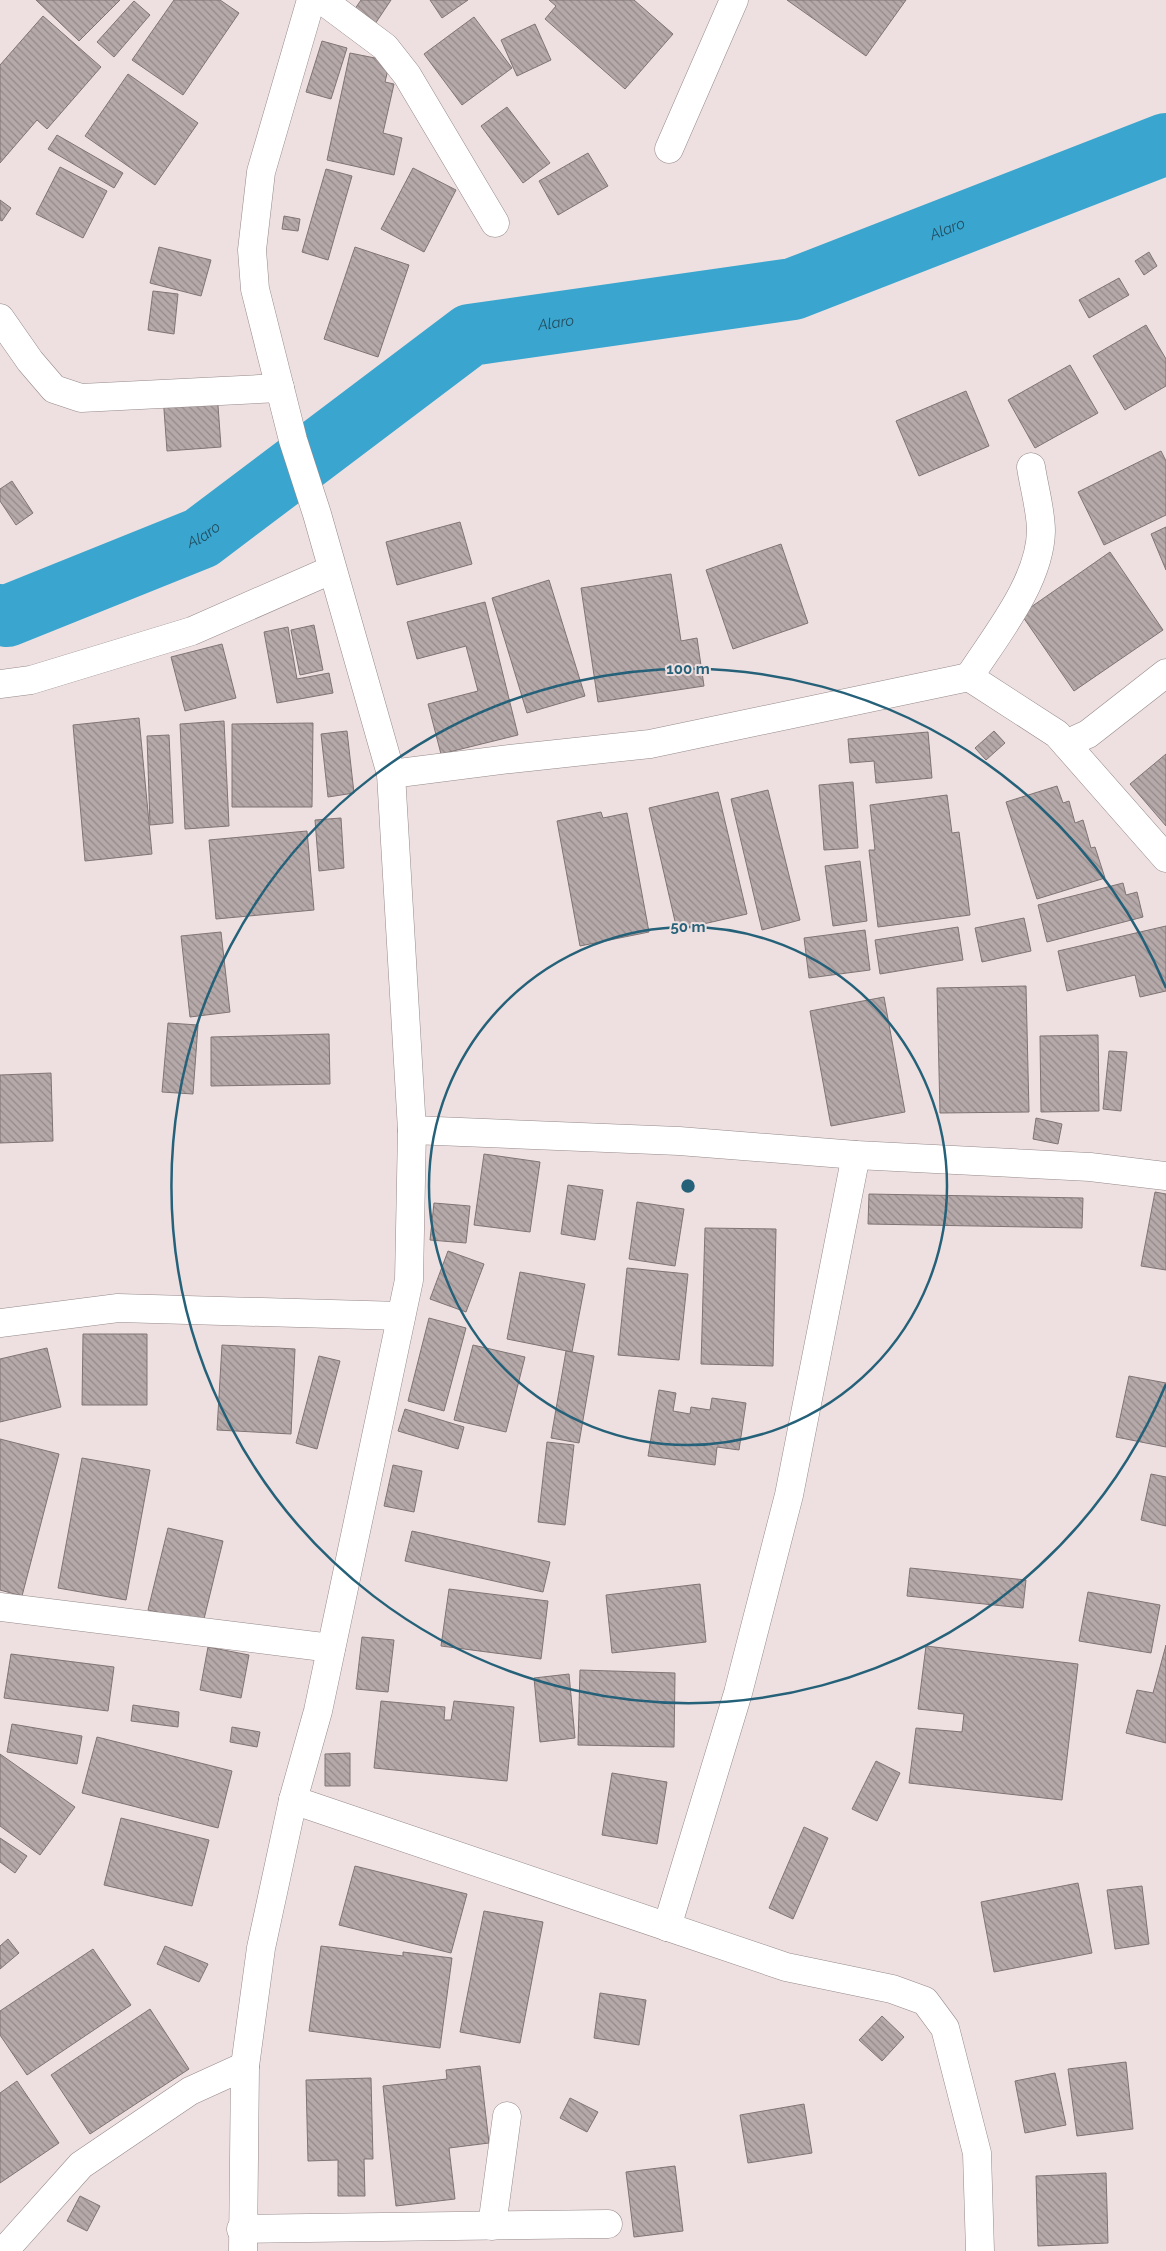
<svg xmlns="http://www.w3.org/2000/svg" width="1166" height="2251" font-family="Raleway,sans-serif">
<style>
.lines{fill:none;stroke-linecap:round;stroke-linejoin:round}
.river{stroke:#3aa5ce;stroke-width:62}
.building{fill:url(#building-back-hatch);stroke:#807474}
.minor-casing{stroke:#96898a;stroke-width:29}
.minor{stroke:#fff;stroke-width:28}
.ring{fill:none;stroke:#256179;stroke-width:2.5}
.labels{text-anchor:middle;stroke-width:4;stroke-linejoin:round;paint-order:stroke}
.water-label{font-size:15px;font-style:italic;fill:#234e61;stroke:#eee0e0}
.centre{fill:#256179;stroke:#eee0e0;stroke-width:2.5}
.ring-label{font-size:15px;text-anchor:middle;font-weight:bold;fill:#256179;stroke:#eee0e0;stroke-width:4;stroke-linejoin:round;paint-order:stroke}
</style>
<defs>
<pattern id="building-back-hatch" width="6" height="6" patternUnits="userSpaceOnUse" patternTransform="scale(1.25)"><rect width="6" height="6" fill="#b6a9aa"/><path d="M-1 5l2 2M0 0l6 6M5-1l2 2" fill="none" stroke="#94898a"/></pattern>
</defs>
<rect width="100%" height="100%" fill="#eee0e0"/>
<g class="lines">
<path class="river" id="s1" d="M0 615 7 616 201 538 470 335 793 289 1166 144"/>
</g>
<g class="building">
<polygon points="36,0 120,0 79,41"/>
<polygon points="174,0 220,0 239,13 183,95 132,60"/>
<polygon points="361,0 391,0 369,33 348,19"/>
<polygon points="430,0 468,0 442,18"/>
<polygon points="549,0 634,0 673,34 625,89 545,19 556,6"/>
<polygon points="787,0 906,0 866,56"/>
<polygon points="134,1 150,15 114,57 97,42"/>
<polygon points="43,16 101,67 47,129 37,120 0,163 0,65"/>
<polygon points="474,17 512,68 462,105 424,54"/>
<polygon points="535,24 551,60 517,76 501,40"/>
<polygon points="322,41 347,48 331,99 306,92"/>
<polygon points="350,53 390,61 385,82 394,84 383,133 402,138 394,175 327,160"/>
<polygon points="128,74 198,123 155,185 85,136"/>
<polygon points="507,107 550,163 523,183 481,126"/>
<polygon points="57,135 123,173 114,188 48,149"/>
<polygon points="588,153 608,186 558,215 539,181"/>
<polygon points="60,167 107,191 83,238 36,214"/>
<polygon points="413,168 456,190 424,252 381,229"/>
<polygon points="326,169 352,176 328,260 302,252"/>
<polygon points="0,200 11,208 2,221 0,220"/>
<polygon points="284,216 300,219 298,231 282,229"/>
<polygon points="159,247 211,260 201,296 150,283"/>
<polygon points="355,247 409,265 378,357 324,339"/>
<polygon points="1149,252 1157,266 1144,275 1135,261"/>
<polygon points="1119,278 1129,295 1089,318 1079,300"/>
<polygon points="153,291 178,294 174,334 148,330"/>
<polygon points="1146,325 1166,359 1166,386 1125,410 1093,356"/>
<polygon points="1070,365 1098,413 1035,448 1008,400"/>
<polygon points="966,391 989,446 919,476 896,421"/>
<polygon points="217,392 221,447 167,451 163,396"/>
<polygon points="1161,451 1166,461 1166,515 1104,545 1078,492"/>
<polygon points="12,481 33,513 16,525 0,501 0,489"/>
<polygon points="460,522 472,564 397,585 386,542"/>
<polygon points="1166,527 1166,570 1151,534"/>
<polygon points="781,544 808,623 733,649 706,570"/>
<polygon points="1110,552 1163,630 1074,691 1021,614"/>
<polygon points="671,574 681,641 697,638 704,686 598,702 581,588"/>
<polygon points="549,580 585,696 527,713 492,598"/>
<polygon points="485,602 518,735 441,754 428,704 478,691 466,646 417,659 407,622"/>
<polygon points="314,625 323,670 300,675 291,630"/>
<polygon points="288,627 297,679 329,673 333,693 277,703 264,632"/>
<polygon points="222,644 236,698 185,711 171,657"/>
<polygon points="139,718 152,854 85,861 73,725"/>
<polygon points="224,721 229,826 185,829 180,724"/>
<polygon points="313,723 312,807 232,807 232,724"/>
<polygon points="347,731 354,793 328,797 321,734"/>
<polygon points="994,731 1005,743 986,760 975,748"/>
<polygon points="928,732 932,778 876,783 874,761 850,763 848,739"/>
<polygon points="169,735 173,823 150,825 147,736"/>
<polygon points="1166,754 1166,826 1130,784"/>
<polygon points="853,782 858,848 824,850 819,785"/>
<polygon points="1057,786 1063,803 1069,801 1075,823 1083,820 1091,848 1095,847 1105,878 1037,899 1006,802"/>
<polygon points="768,790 800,920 762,930 731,799"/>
<polygon points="718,792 747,914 677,930 649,808"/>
<polygon points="947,795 952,833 959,832 970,915 878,927 869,850 875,850 870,805"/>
<polygon points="601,812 603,818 627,813 649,932 580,946 557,821"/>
<polygon points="341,818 344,868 319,871 315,820"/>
<polygon points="307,831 314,910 216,919 209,840"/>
<polygon points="860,861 867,921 833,926 825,866"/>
<polygon points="1123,883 1126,895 1137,892 1143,917 1047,942 1038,905"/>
<polygon points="1024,918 1031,951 982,962 975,928"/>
<polygon points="1166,926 1166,991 1140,997 1135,975 1067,991 1058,951"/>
<polygon points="958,927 963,960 880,974 875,940"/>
<polygon points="865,930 870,970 809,978 804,938"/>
<polygon points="221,932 230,1012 190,1017 181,936"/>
<polygon points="1026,986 1029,1112 940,1113 937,988"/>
<polygon points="884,997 905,1112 831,1126 810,1011"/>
<polygon points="168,1023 198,1025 193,1094 162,1092"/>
<polygon points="329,1034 330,1084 211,1086 211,1037"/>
<polygon points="1098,1035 1099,1111 1041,1112 1040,1036"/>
<polygon points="1109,1051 1127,1052 1121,1111 1103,1109"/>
<polygon points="51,1073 53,1141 0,1143 0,1075"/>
<polygon points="1036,1118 1062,1124 1058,1144 1033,1139"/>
<polygon points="484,1154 540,1162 530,1232 474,1225"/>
<polygon points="568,1185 603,1190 595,1240 561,1234"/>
<polygon points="1155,1192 1166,1194 1166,1270 1141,1266"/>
<polygon points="869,1194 1083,1198 1082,1228 868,1224"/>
<polygon points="637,1202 684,1209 675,1266 629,1259"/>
<polygon points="434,1203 470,1206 466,1243 430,1240"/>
<polygon points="705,1228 776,1229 773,1366 701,1364"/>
<polygon points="448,1251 484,1264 466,1312 430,1299"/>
<polygon points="627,1268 688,1274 679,1360 618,1355"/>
<polygon points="520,1272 585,1284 572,1352 507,1339"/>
<polygon points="429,1318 466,1328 444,1411 408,1401"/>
<polygon points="83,1334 147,1334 147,1405 82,1405"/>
<polygon points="222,1345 295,1349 291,1434 217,1430"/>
<polygon points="473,1345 525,1357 506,1432 454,1420"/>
<polygon points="47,1348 61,1407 0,1422 0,1359"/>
<polygon points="566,1351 594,1356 579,1443 551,1438"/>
<polygon points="319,1356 340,1361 317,1449 296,1443"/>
<polygon points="1129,1376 1166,1383 1166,1447 1116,1437"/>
<polygon points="659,1390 676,1393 673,1411 690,1414 691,1407 710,1410 712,1398 746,1403 739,1450 717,1447 715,1465 648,1456"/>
<polygon points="405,1409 464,1427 458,1449 398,1431"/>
<polygon points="0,1439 59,1454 22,1596 0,1590"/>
<polygon points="547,1442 574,1445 565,1525 538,1522"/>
<polygon points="82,1458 150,1470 126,1600 58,1588"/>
<polygon points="393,1465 422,1471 414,1512 384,1506"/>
<polygon points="1151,1474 1166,1477 1166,1526 1141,1520"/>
<polygon points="168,1528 223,1541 203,1623 148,1610"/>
<polygon points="412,1531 550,1562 543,1592 405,1561"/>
<polygon points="910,1568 1026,1580 1023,1608 907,1596"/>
<polygon points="700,1584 706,1642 612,1653 606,1595"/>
<polygon points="449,1589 548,1601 541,1659 441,1646"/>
<polygon points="1088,1592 1160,1605 1151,1653 1079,1641"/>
<polygon points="362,1637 394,1640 388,1692 356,1689"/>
<polygon points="1166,1645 1166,1743 1126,1733 1137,1690 1153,1693"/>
<polygon points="926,1646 1078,1664 1062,1800 909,1783 916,1728 962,1732 964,1714 918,1709"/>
<polygon points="208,1647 249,1655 241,1698 200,1690"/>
<polygon points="11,1654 114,1667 108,1711 4,1698"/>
<polygon points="580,1670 675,1673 674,1747 578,1745"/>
<polygon points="569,1674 575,1738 540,1742 534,1678"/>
<polygon points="381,1701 445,1707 444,1720 451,1720 454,1701 514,1707 507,1781 374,1768"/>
<polygon points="133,1705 179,1712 178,1727 131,1721"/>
<polygon points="12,1724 82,1736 77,1764 7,1752"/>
<polygon points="232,1727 260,1732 257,1747 230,1742"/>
<polygon points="97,1737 232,1771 218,1828 82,1793"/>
<polygon points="350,1753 350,1786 325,1786 325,1754"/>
<polygon points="0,1754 75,1807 40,1855 0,1826"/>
<polygon points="876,1761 900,1773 877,1821 852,1809"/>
<polygon points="612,1773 667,1782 657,1844 602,1835"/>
<polygon points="121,1818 209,1840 192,1906 104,1885"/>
<polygon points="804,1827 828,1838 793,1919 769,1908"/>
<polygon points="0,1838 27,1856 15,1873 0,1862"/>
<polygon points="355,1866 467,1894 451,1953 339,1925"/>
<polygon points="1078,1883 1092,1953 994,1972 981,1902"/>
<polygon points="1142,1886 1149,1944 1115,1949 1107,1890"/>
<polygon points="484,1911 543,1922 520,2043 460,2032"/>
<polygon points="8,1939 19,1953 0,1969 0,1946"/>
<polygon points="165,1946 208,1964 199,1982 157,1964"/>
<polygon points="321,1946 403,1956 403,1952 452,1958 440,2048 309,2031"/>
<polygon points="93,1949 131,2005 27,2075 0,2035 0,2011"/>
<polygon points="600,1993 646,2000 639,2045 594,2038"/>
<polygon points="150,2009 189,2069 90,2134 51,2075"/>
<polygon points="882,2016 904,2037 882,2061 859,2040"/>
<polygon points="1126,2062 1133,2129 1077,2136 1068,2069"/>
<polygon points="480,2066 489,2143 449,2148 455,2199 396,2206 383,2086 447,2079 446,2070"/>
<polygon points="1055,2073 1066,2125 1025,2133 1015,2081"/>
<polygon points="371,2078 373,2159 364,2159 365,2196 338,2196 338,2160 308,2161 306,2080"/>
<polygon points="17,2081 59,2143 0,2183 0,2093"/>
<polygon points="570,2098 598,2112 587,2132 560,2118"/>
<polygon points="804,2104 812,2153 748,2163 740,2115"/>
<polygon points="675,2166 683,2231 634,2237 626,2172"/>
<polygon points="1106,2173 1108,2243 1038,2246 1036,2176"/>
<polygon points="80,2196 100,2206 87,2231 67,2221"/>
</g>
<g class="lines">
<g class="minor-casing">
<g id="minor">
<polyline points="322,0 385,47 407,75 495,223"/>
<polyline points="669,149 734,0"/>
<polyline points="0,318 30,361 54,389 81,398 280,388"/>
<path d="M969 677C996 635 1040 582 1041 531 1041 511 1034 487 1031 467"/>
<polyline points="0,684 31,680 192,631 331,570"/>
<polyline points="1066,744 1088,734 1166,673"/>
<polyline points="391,774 510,759 650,744 969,677 1057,734 1166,858"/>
<polyline points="412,1130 679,1141 856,1155 1090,1167 1166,1176"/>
<polyline points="0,1323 118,1308 401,1316"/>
<polyline points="0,1607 331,1648"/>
<polyline points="293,1800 786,1967 892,1989 925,2001 945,2028 977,2153 980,2251"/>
<polyline points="667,1927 738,1693 789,1495 856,1155"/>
<polyline points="492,2226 507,2116"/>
<polyline points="241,2229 608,2224"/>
<polyline points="4,2251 81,2165 190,2091 245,2066"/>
<polyline points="243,2251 245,2066 261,1948 293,1800 318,1711 409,1280 412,1130 391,774 317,514 293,440 255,289 252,250 261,172 311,0"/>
</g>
</g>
<use href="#minor" class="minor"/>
</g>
<g class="ring">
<circle cx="688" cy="1186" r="259"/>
<path d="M1166 1384A517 517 0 1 1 1166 988"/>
</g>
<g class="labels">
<g class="water-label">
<text dy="5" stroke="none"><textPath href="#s1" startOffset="1045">Alaro</textPath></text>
<text dy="5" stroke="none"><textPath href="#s1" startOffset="640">Alaro</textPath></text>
<text dy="5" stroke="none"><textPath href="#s1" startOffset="220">Alaro</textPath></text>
</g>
</g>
<circle cx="688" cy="1186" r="8" class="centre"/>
<g class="ring-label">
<text x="688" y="674">100 m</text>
<text x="688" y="932">50 m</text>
</g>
</svg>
